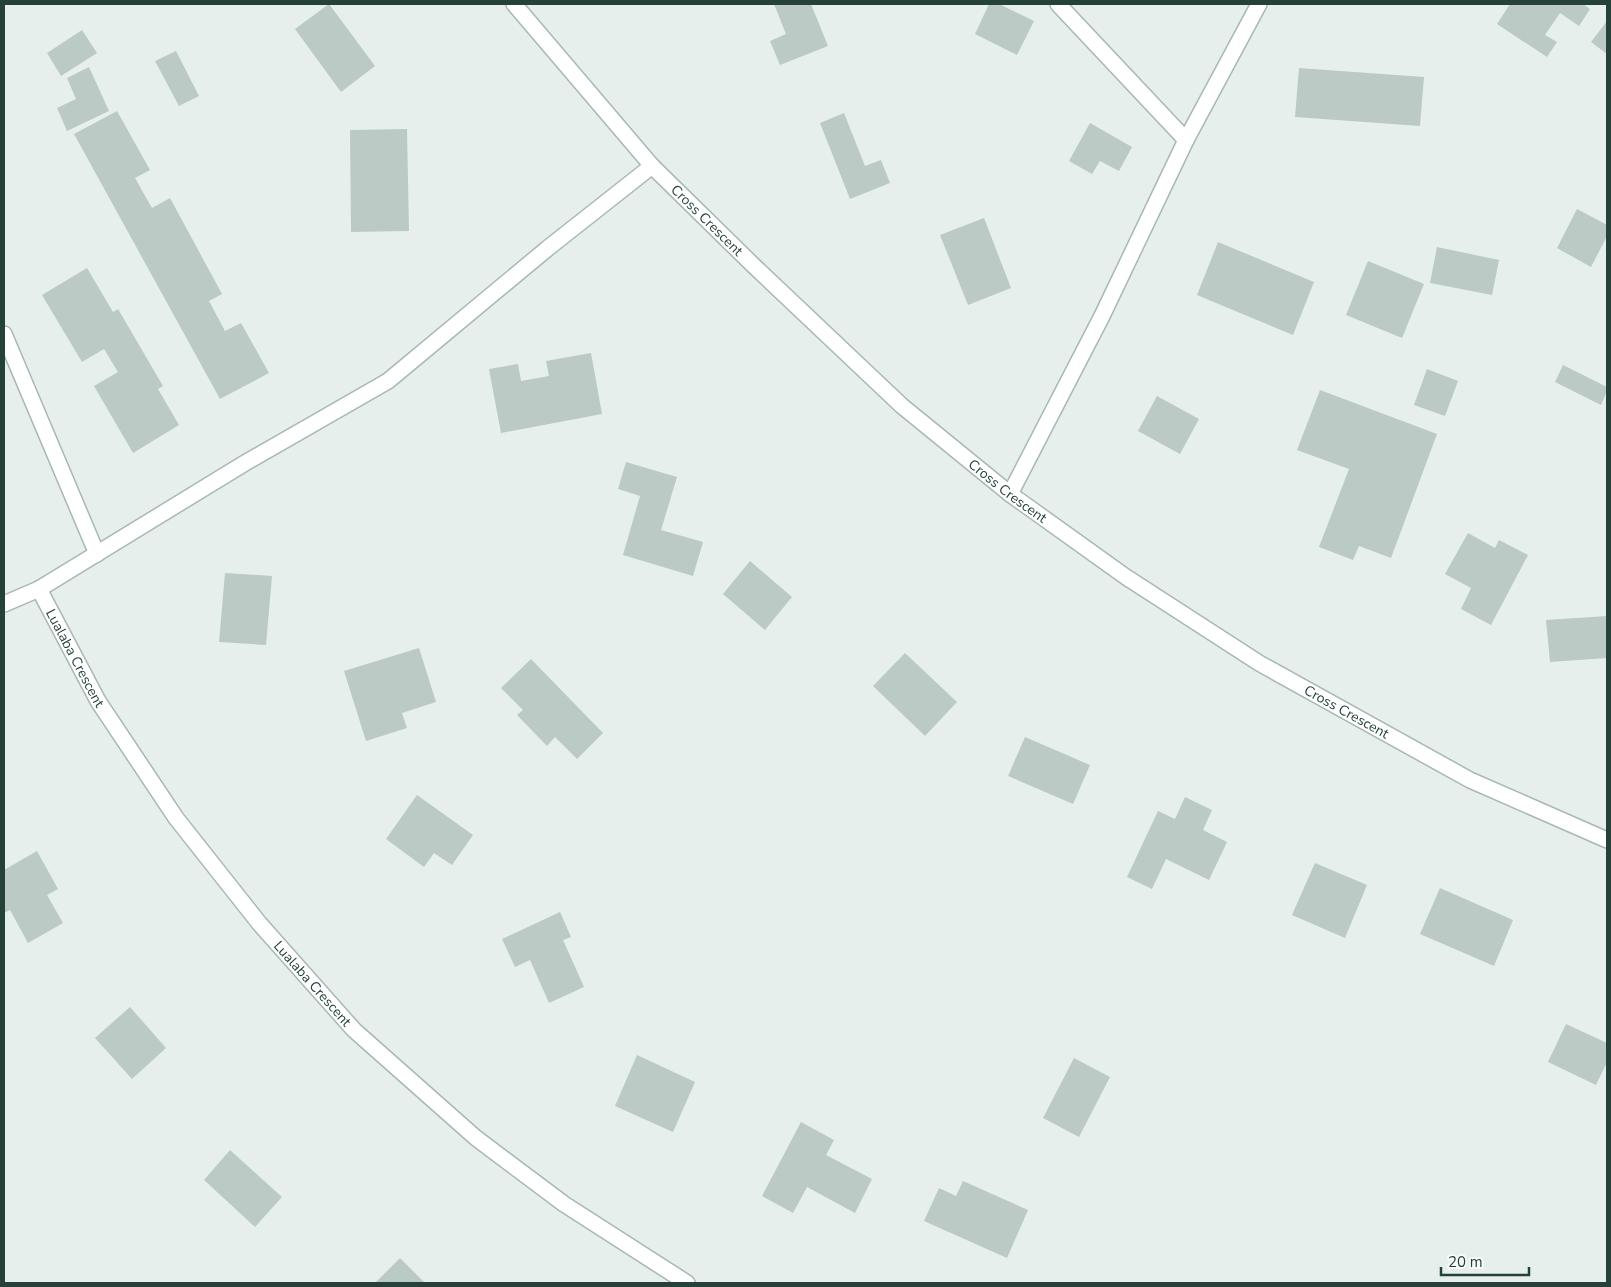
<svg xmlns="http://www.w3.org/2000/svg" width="1611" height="1287" font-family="'Nunito Sans',sans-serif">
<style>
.building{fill:#bbcac4}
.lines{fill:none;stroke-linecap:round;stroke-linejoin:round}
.minor-casing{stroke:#a8b8b2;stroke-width:18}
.minor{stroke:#fff;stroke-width:15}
.labels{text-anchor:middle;stroke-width:5;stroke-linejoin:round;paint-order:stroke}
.street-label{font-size:14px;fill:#24423a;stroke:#f7fbf9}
</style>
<rect width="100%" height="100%" fill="#e6efeb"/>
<g class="building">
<polygon points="329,4 375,66 341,92 295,29"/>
<polygon points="774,4 811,4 828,46 780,65 770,41 786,34"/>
<polygon points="989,4 999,4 1034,21 1017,55 975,34"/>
<polygon points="1510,4 1583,4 1590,9 1579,26 1560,13 1545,35 1557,42 1547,57 1497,24"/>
<polygon points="1607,21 1607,54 1591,42"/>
<polygon points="82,30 97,53 61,76 47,53"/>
<polygon points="176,51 199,96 179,106 155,61"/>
<polygon points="89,67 109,111 67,131 57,108 76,99 67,78"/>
<polygon points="1299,68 1424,77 1420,126 1295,117"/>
<polygon points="117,111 150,170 135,178 152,208 170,198 222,294 209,301 225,331 241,323 269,373 220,399 74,134"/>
<polygon points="844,113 865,166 881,160 890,183 850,199 820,123"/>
<polygon points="1090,123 1132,147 1119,171 1100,161 1092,174 1069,161"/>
<polygon points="407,129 409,231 351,232 350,130"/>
<polygon points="1577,209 1607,225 1607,236 1591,267 1557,248"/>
<polygon points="984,218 1011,288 968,305 940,235"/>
<polygon points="1218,242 1314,282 1293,335 1197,295"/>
<polygon points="1437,247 1499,260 1492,295 1430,283"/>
<polygon points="1368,261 1424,284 1402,338 1346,315"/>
<polygon points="87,268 113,312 118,309 163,386 158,389 179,425 133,453 94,386 118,372 104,349 82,362 42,295"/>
<polygon points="591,353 602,414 501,433 489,369 518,364 521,381 549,376 546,361"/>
<polygon points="1563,365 1607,387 1607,391 1601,405 1555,382"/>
<polygon points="1427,369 1458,381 1445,416 1414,405"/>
<polygon points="1320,390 1437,434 1391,558 1359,546 1353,560 1319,547 1349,469 1297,450"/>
<polygon points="1157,396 1199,419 1180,454 1138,431"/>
<polygon points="626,462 677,477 661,530 703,542 693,576 623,555 640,496 618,489"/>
<polygon points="1468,533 1495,548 1499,540 1528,555 1491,625 1461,609 1471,588 1445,574"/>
<polygon points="750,561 792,597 765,630 723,594"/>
<polygon points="225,573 272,576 266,645 219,642"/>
<polygon points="1607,616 1607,658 1550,662 1546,620"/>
<polygon points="419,648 436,702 402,713 407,728 366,741 344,671"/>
<polygon points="905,653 957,702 925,736 873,686"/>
<polygon points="531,659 603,733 577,759 555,737 547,746 517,715 523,710 501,688"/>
<polygon points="1025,737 1090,765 1073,804 1008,776"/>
<polygon points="417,795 473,835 452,865 434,853 424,867 386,839"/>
<polygon points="1185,797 1212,810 1203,830 1227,842 1209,880 1166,859 1152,889 1127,877 1158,811 1175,819"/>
<polygon points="37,851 58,889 47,895 63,923 28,943 10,910 4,913 4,870"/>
<polygon points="1315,863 1367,885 1345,938 1292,915"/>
<polygon points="1440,888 1513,920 1494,966 1420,934"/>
<polygon points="560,912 571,937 563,940 584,987 549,1003 530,960 515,967 502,939"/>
<polygon points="130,1007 166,1048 132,1079 95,1038"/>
<polygon points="1566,1024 1607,1043 1607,1062 1596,1085 1548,1062"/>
<polygon points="637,1055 695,1082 673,1132 615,1106"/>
<polygon points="1074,1058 1110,1077 1079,1137 1043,1118"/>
<polygon points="801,1122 834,1140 826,1155 872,1179 855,1213 807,1187 793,1213 762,1196"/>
<polygon points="230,1150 282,1197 255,1227 204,1180"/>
<polygon points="963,1181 1028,1210 1007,1258 924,1221 939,1188 956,1196"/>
<polygon points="400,1258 425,1283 375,1283"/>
</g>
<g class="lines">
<g class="minor-casing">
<g id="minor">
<path id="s1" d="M514 4 652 166 754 266 902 406 1010 494 1126 577 1259 663 1470 780 1607 840"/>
<polyline points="1058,4 1186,140"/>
<polyline points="4,334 97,554"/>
<polyline points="1010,494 1102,316 1186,140 1259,4"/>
<path id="s2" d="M39 589 98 701 176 818 259 923 354 1030 476 1138 564 1204 687 1283"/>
<polyline points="4,604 39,589 245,463 388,381 548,248 652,166"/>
</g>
</g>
<use href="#minor" class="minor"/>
</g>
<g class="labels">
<g class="street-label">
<text dy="5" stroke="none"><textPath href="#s1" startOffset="290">Cross Crescent</textPath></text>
<text dy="5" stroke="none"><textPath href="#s1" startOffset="695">Cross Crescent</textPath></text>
<text dy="5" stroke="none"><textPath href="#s2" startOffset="78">Lualaba Crescent</textPath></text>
<text dy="5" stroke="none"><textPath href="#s1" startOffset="1100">Cross Crescent</textPath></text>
<text dy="5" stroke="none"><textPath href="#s2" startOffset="482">Lualaba Crescent</textPath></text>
</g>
</g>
<rect width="1611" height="1287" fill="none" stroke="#24423a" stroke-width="10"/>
<path d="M1441 1267v8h88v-8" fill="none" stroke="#24423a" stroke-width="2.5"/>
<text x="1448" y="1267" font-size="15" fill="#24423a" stroke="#f7fbf9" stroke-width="4" paint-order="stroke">20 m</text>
</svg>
